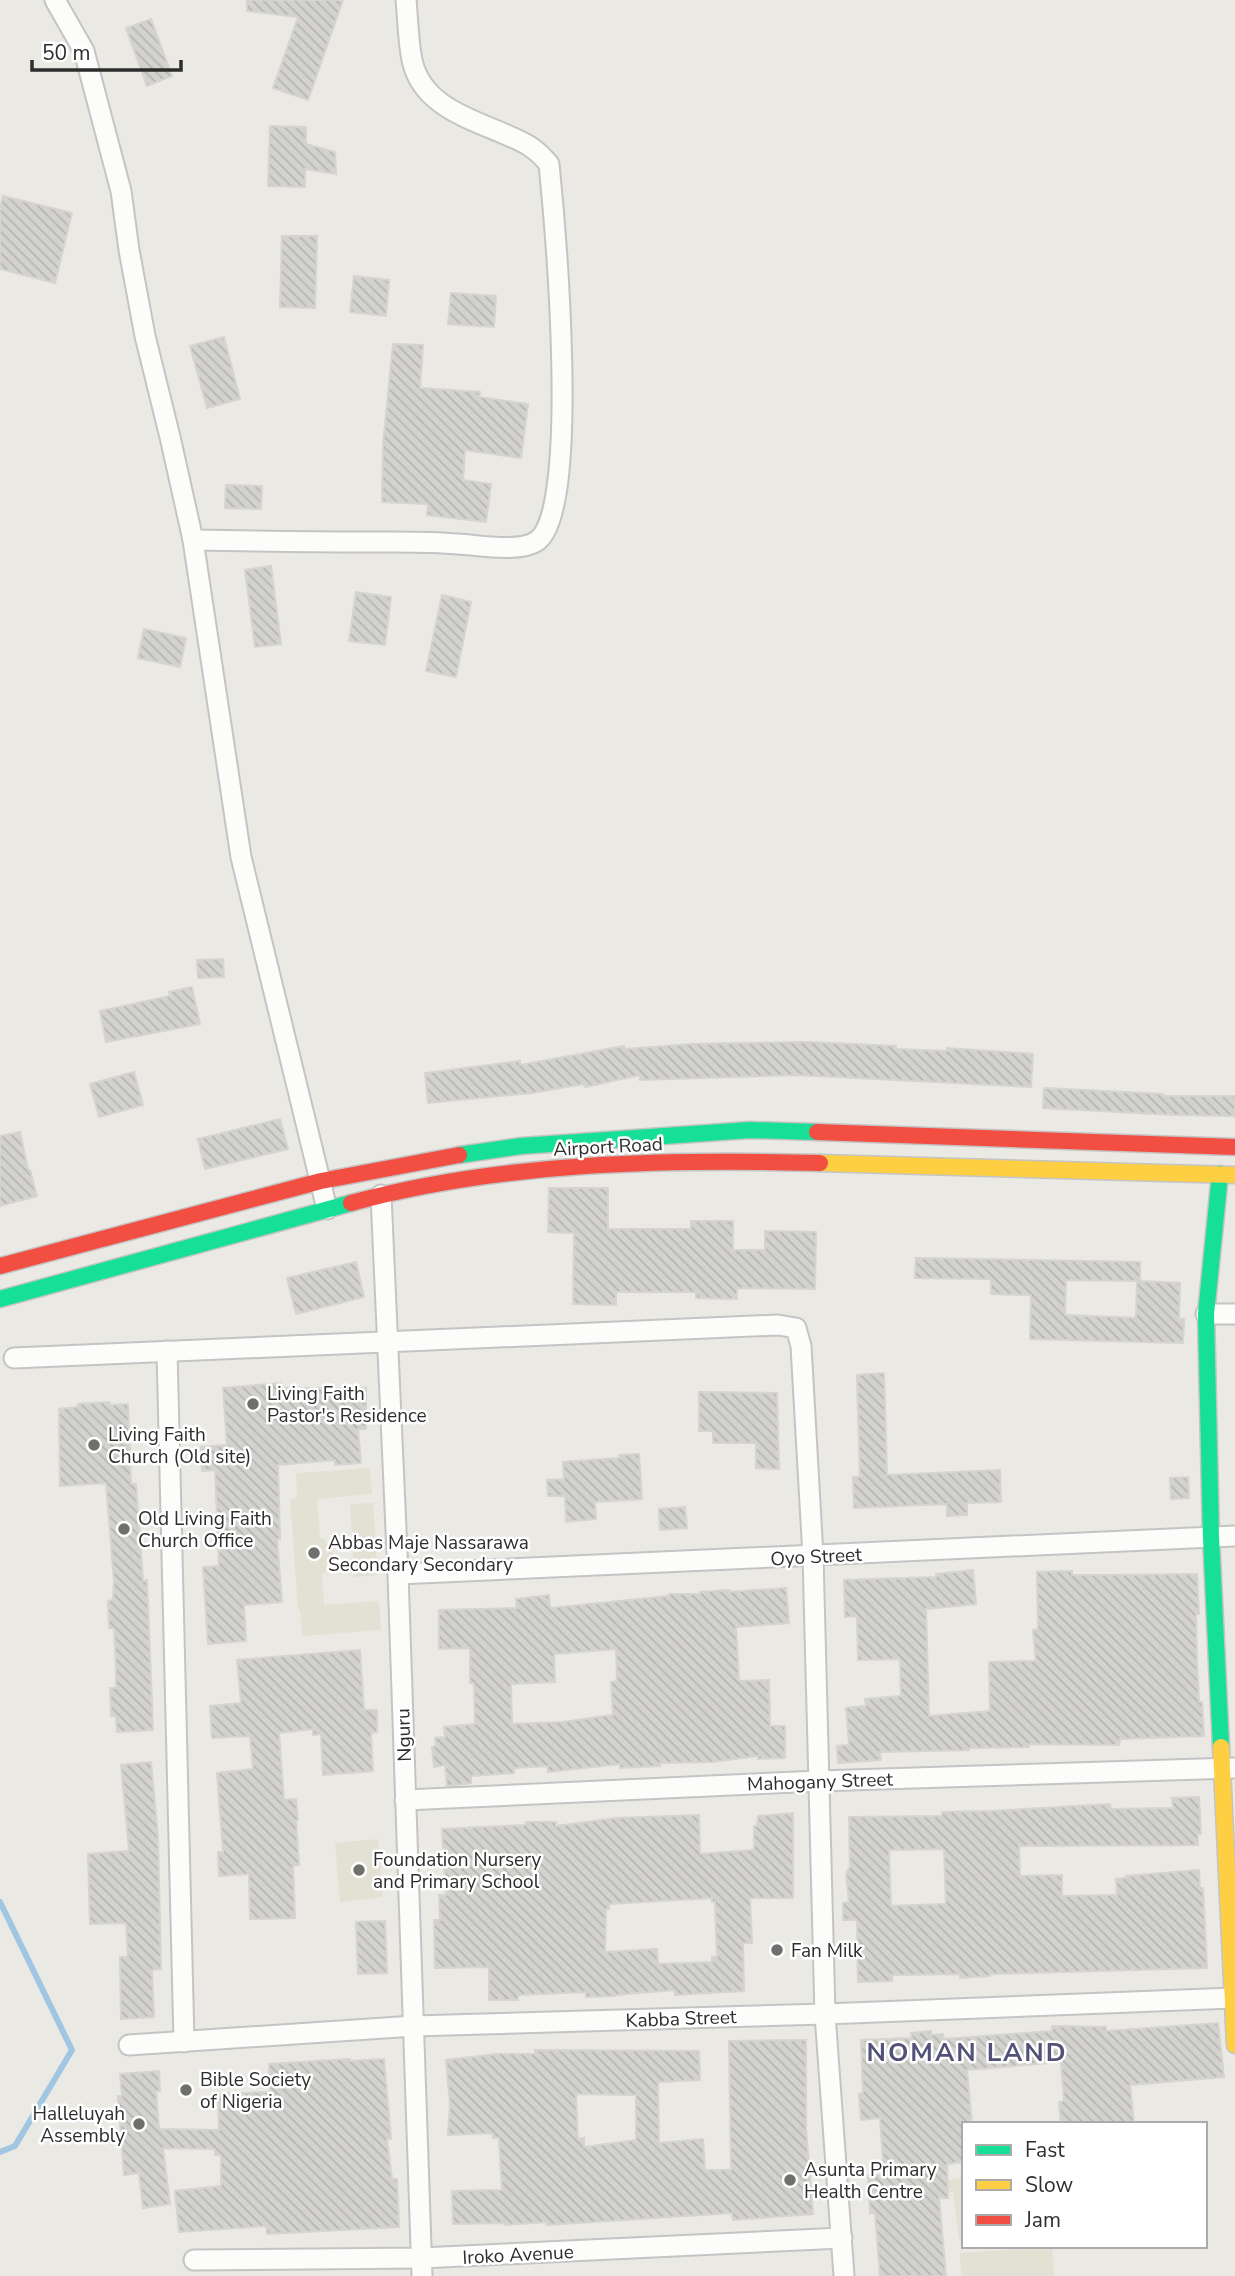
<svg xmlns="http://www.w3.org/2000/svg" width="1235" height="2276" font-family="'Nunito Sans',sans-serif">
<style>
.education{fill:#e3e1d4}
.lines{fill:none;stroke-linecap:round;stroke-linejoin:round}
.stream{stroke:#a1c6e2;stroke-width:6}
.building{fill:url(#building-back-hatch);stroke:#d5d4d0;stroke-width:2;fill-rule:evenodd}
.street-casing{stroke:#c4c4c4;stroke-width:23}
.fast-casing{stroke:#c4c4c4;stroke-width:19}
.slow-casing{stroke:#c4c4c4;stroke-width:19}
.jam-casing{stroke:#c4c4c4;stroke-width:19}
.street{stroke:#fcfcfb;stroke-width:19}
.fast{stroke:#16e098;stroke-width:16}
.slow{stroke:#ffcf43;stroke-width:16}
.jam{stroke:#f24e42;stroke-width:16}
.poi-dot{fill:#6f6f6d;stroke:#fff;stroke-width:2.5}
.labels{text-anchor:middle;stroke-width:5;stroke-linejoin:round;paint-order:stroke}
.street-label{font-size:19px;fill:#2d2d2d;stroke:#fff}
.poi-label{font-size:19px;fill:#2d2d2d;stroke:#fff;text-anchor:start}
.district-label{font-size:26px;font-weight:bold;letter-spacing:2px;fill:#525279;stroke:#fff}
</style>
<defs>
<pattern id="building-back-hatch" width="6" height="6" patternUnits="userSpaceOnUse" patternTransform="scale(1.75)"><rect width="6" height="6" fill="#d3d2cf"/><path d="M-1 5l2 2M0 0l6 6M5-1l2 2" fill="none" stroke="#b5b5b2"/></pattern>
</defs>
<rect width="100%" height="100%" fill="#eae9e4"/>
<g class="education">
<polygon points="370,1468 372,1494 317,1499 320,1538 325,1538 326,1544 333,1544 334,1562 326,1563 326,1573 322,1573 324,1605 379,1601 381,1630 302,1636 300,1610 298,1609 290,1499 297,1498 296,1473"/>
<polygon points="373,1503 378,1575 354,1577 350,1504"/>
<polygon points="378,1839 383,1897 340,1902 335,1843"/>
<polygon points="964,2178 964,2238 959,2239 953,2192 949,2192 947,2180"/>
<polygon points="1052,2247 1054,2276 961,2276 960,2253"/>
</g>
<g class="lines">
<polyline class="stream" points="0,1902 72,2050 15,2146 0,2152"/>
</g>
<g class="building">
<polygon points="247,0 343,0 308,100 273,88 298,17 247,11"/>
<polygon points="151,19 172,76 147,86 126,28"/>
<polygon points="270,126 306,127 306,144 335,152 336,174 305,169 305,187 268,186"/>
<polygon points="3,196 72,213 55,283 0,269 0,208"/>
<polygon points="282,236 317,236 315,308 280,307"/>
<polygon points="354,276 389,280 386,316 350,312"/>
<polygon points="451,293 496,296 494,327 448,324"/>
<polygon points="224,337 240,399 207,408 190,346"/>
<polygon points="393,344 423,345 420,388 480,392 479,397 528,404 521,458 465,450 463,480 491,484 486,522 427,515 428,504 382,502 383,445"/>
<polygon points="226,485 262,486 261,509 225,508"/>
<polygon points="271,566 281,644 255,647 245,570"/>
<polygon points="356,592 391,597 385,645 349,641"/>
<polygon points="442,595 471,602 456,677 426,671"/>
<polygon points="144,629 186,638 180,667 138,658"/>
<polygon points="223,959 224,977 198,978 197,960"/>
<polygon points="192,987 200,1024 106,1042 100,1011 170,996 169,992"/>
<polygon points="807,1042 896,1046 896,1049 947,1051 947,1048 1033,1054 1031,1087 797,1075 640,1080 640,1075 585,1087 584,1084 532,1093 428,1103 425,1073 520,1061 520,1065 624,1046 625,1049 692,1044"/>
<polygon points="134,1072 143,1105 99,1117 90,1084"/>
<polygon points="1044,1088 1163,1094 1163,1096 1235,1096 1235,1116 1175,1115 1043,1108"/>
<polygon points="280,1119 288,1149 205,1169 198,1139"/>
<polygon points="20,1132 28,1170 30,1170 37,1196 0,1206 0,1136"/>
<polygon points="549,1188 608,1188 608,1229 691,1229 691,1221 733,1221 733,1250 765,1250 765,1231 816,1232 815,1289 737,1288 737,1299 696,1298 696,1292 616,1292 616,1305 573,1304 574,1233 548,1232"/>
<path d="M916 1258 1140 1262V1281L1180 1283 1179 1319H1184L1183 1343 1030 1339 1031 1295 991 1294V1279L915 1278ZM1066 1280 1137 1281 1136 1318 1065 1315Z"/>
<polygon points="356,1262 364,1297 296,1314 287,1278"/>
<polygon points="884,1373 887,1475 1000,1470 1001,1502 967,1503 967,1515 947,1516 947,1504 854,1508 853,1477 860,1477 857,1375"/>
<polygon points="281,1383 282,1388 366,1388 366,1429 358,1429 361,1463 335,1465 335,1460 278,1465 280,1539 277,1539 282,1602 244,1605 246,1641 208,1644 203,1567 219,1566 215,1470 202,1471 201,1447 227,1445 223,1388"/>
<polygon points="699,1392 777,1393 779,1469 756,1468 756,1443 713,1443 713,1431 699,1431"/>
<polygon points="109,1402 110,1405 128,1404 131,1484 136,1484 143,1581 147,1580 153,1730 117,1732 116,1716 111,1716 110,1688 116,1688 116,1670 114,1628 109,1628 108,1601 113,1600 114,1582 106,1483 60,1486 59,1409 77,1407 78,1404"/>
<polygon points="639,1454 642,1499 595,1502 596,1519 566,1522 565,1496 548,1496 547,1480 564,1479 563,1462 619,1458 619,1455"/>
<polygon points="1188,1477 1189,1498 1171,1499 1170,1478"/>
<polygon points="685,1507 687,1528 660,1530 659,1509"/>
<polygon points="973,1570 976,1604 926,1609 929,1716 990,1711 989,1662 1036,1661 1033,1630 1038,1629 1037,1572 1072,1571 1072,1575 1108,1575 1197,1574 1199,1614 1196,1614 1197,1663 1199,1702 1202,1702 1204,1736 1120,1739 1119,1745 1029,1744 1029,1747 969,1748 969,1750 880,1752 881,1760 838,1763 837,1746 849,1745 846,1708 866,1706 865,1699 901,1696 900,1659 858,1660 857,1616 845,1617 844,1580 936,1577 936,1574"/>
<path d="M786 1588 789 1623 736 1627 739 1681 769 1680 770 1726H785V1758L758 1759V1756L712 1762 660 1763V1766L620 1768V1764L548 1772V1766L514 1768V1773L471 1776V1783L447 1786 445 1765 434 1767 432 1747 436 1746 435 1738 445 1737 444 1727 475 1724 474 1683H470V1648L439 1649V1610L517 1608 516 1599 549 1595 550 1608 669 1596V1594H700V1592L729 1590V1592ZM616 1649 617 1681 611 1682 613 1715 563 1722 512 1724 511 1684 555 1682 554 1654Z"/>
<polygon points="360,1650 364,1710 377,1710 377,1732 371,1733 373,1771 323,1775 321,1734 313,1735 313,1729 279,1733 284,1800 296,1799 298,1820 296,1821 299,1865 293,1866 295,1918 250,1919 249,1874 219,1876 218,1852 223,1852 217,1773 253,1769 250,1736 212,1738 210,1706 241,1703 237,1660"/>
<polygon points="151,1762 158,1836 161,1969 152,1970 154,2017 121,2019 120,1957 128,1957 126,1923 90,1924 88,1854 129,1851 121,1765"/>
<path d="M1199 1797 1201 1834H1198V1845L1019 1846 1020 1876 1062 1875V1896L1117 1895 1116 1879 1126 1878V1876L1199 1870 1200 1888H1203L1207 1968 990 1974V1976L960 1978V1974L892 1975V1981L858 1982 857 1920H843V1903L849 1902 846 1873 850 1867 849 1817 942 1816V1812L991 1811 1110 1804 1111 1809 1173 1808 1172 1798ZM942 1849 944 1851 946 1904 891 1906 889 1850Z"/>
<path d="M793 1813V1898H750L752 1943H743L744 1991 675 1995V1990L615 1995V1996L586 1997V1992L518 1995V2000H489V1967L435 1968 434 1920H440L439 1895H446L442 1829 526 1825V1822H556V1826L617 1818 699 1815 700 1854 754 1850V1826H757L758 1816ZM712 1898V1902H715L717 1957H712V1962L658 1964 657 1949 605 1952 606 1909H609V1904Z"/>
<polygon points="385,1921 387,1973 358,1974 356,1922"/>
<polygon points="1218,2023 1224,2077 1130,2085 1134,2124 1061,2124 1059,2102 1064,2101 1061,2062 967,2070 972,2124 964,2124 964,2162 947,2164 948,2198 939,2198 946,2276 880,2276 875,2213 870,2213 868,2176 884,2175 880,2118 861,2120 859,2094 863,2093 861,2040 912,2038 911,2033 931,2031 931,2035 943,2034 944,2039 1052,2031 1052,2026 1106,2027 1106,2031"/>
<path d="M806 2040V2129L813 2214 733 2220 732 2213 547 2225V2222L505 2225V2223L453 2224 452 2191 502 2190 499 2138H493V2133L448 2135 450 2104 446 2060 497 2054H535V2050L699 2051 700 2080 658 2082 659 2143 703 2139 705 2170H731L729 2041ZM576 2094 636 2095V2140L584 2147V2138L578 2139Z"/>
<polygon points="350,2059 350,2061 384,2059 391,2139 387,2139 392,2179 397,2179 399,2227 267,2234 266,2226 179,2232 175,2191 221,2186 221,2155 215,2155 215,2149 163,2148 170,2204 143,2208 139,2173 124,2175 118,2096 122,2096 120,2074 159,2071 160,2091 156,2091 159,2129 219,2130 218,2094 270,2092 269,2064"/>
</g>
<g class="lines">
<g class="street-casing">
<g id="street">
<polyline points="55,0 84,51 121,191 129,250 145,336 170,437 193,540 241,857 327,1209"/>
<path d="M193 540C249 541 306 542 363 542 394 542 427 541 458 544 478 545 520 553 537 541 581 510 555 223 549 164 533 145 523 142 500 132 464 117 421 103 412 60 408 40 408 20 406 0"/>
<polyline points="381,1195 398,1574 422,2276"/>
<polyline points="1206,1314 1235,1314"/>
<polyline points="167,1351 184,2042"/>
<polyline points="14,1358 778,1325 796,1328 801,1346 813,1556 825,2014 844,2276"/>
<polyline points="398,1574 1235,1536"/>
<polyline points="405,1800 818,1781 1234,1768"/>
<polyline points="129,2045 414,2026 825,2014 1233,1998"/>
<polyline points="194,2260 421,2258 842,2238"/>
</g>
</g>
<g class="fast-casing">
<g id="fast">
<polyline points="459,1155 521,1146 750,1130 817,1132"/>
<polyline points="1220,1174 1206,1314 1211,1537 1221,1747"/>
<polyline points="0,1299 351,1203"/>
</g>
</g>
<g class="slow-casing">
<g id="slow">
<polyline points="820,1163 1235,1175"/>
<polyline points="1221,1747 1235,2045"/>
</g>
</g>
<g class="jam-casing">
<g id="jam">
<polyline points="817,1132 1235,1147"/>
<path d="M351 1203C501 1162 666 1159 820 1163"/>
<polyline points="0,1266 321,1181 459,1155"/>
</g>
</g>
<use href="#street" class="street"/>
<use href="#fast" class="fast"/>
<use href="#slow" class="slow"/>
<use href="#jam" class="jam"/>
</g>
<g class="poi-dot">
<circle cx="253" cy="1404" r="7"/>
<circle cx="94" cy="1445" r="7"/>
<circle cx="124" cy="1529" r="7"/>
<circle cx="314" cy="1553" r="7"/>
<circle cx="359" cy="1870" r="7"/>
<circle cx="777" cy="1950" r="7"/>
<circle cx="186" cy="2090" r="7"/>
<circle cx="139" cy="2124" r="7"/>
<circle cx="790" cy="2180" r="7"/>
</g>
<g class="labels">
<g class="street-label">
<text transform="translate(608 1146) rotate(-3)" y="7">Airport Road</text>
<text transform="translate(816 1556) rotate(-3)" y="7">Oyo Street</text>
<text transform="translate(403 1735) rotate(-92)" y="7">Nguru</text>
<text transform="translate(820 1781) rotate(-2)" y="7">Mahogany Street</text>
<text transform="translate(681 2018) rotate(-2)" y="7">Kabba Street</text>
<text transform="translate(518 2254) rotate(-3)" y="7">Iroko Avenue</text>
</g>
<g class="poi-label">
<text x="267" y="1400">Living Faith<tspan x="267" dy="22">Pastor's Residence</tspan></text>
<text x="108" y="1441">Living Faith<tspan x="108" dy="22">Church (Old site)</tspan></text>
<text x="138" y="1525">Old Living Faith<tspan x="138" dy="22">Church Office</tspan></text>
<text x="328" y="1549">Abbas Maje Nassarawa<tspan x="328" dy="22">Secondary Secondary</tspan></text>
<text x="373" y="1866">Foundation Nursery<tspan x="373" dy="22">and Primary School</tspan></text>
<text x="791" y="1957">Fan Milk</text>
<text x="200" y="2086">Bible Society<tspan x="200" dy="22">of Nigeria</tspan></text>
<text x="125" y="2120" text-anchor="end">Halleluyah<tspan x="125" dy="22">Assembly</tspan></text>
<text x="804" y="2176">Asunta Primary<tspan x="804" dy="22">Health Centre</tspan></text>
</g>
<g class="district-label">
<text x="967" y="2061">NOMAN LAND</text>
</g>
</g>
<rect x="962" y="2122" width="245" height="126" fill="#ffffff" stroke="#ababab" stroke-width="2"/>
<rect x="976" y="2145" width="35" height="10" fill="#16e098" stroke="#ababab" stroke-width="2"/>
<text x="1025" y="2157" font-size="21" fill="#2d2d2d">Fast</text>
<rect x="976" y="2180" width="35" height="10" fill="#ffcf43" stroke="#ababab" stroke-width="2"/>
<text x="1025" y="2192" font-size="21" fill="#2d2d2d">Slow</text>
<rect x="976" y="2215" width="35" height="10" fill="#f24e42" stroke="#ababab" stroke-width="2"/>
<text x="1025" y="2227" font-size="21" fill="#2d2d2d">Jam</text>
<path d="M32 60v10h149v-10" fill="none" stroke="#2d2d2d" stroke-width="3.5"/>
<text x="42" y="60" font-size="21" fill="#2d2d2d" stroke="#ffffff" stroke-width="5" paint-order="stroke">50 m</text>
</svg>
